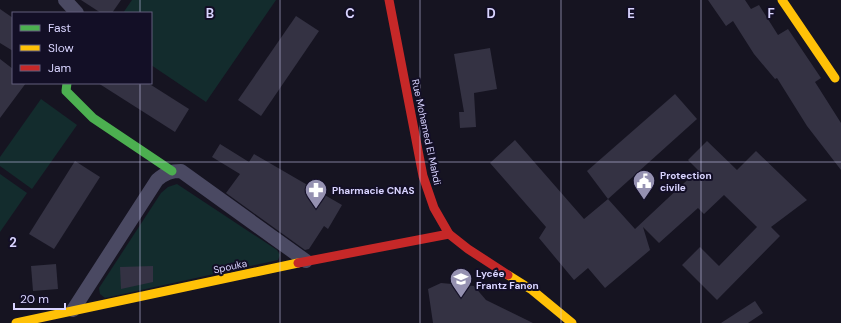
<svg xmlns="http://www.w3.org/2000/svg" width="841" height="323" font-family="'DM Sans',sans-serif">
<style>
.green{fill:#132c2d}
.building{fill:#343243}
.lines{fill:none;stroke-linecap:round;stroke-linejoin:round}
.street{stroke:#4a4962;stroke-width:14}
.fast{stroke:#4caf50;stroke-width:9}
.slow{stroke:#ffc107;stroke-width:9}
.jam{stroke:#c62828;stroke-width:9}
.grid{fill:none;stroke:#d9d4ff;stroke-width:1;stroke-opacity:0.55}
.labels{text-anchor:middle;stroke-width:4;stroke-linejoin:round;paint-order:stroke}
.street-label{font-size:10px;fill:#d9d4ff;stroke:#130f26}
.poi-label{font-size:10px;font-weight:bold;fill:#d9d4ff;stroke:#130f26;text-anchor:start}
.grid-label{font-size:13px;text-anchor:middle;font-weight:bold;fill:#d9d4ff;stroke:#130f26;stroke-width:4;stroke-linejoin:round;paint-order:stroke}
</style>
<rect width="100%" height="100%" fill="#161421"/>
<g class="green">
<polygon points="132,0 276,0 206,102 151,65 151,13 123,13"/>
<polygon points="41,99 77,125 32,189 0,166 0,157"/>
<polygon points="0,174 27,193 0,232"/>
<polygon points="177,184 277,250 280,255 278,260 105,298 100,294 99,288 161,193 168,187"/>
</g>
<g class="building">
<polygon points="81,0 121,0 112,13 101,13"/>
<polygon points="708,0 745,0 751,9 759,5 778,35 788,29 821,78 815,82 841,123 841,170 807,126 777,78 775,79 754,54 733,21 726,26"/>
<polygon points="0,9 13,18 13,51 0,43"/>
<polygon points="296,16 319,31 261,116 238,100"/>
<polygon points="490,48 497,89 474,93 476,127 460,128 459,112 464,112 454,54"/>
<polygon points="0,59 13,69 13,83 26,83 0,118"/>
<polygon points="98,83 148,83 189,109 175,132"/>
<polygon points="675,94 697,119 608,199 587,171"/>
<polygon points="515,140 584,219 608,199 635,229 698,170 688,160 707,141 737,170 756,151 807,200 771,227 780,236 717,300 682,265 700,247 719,266 757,227 724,195 704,214 698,208 659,243 643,227 650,250 605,288 588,268 574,280 539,238 546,227 490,163"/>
<polygon points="220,144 249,162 254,154 342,205 328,229 324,226 309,249 305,250 226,193 240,174 212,157"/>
<polygon points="75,161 100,177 54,249 29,234"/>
<polygon points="56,264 58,289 33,291 31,266"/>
<polygon points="153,266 153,282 121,289 120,267"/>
<polygon points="441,283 474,286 486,300 533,323 433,323 428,289"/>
<polygon points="755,301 763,313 748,323 721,323"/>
</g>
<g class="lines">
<g class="street">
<polyline points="65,0 77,13"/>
<path d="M73 310 157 180C165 173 171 171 181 171L306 261"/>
</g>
<polyline class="fast" points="67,83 66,91 93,118 172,171"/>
<g class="slow">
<polyline points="782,0 835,78"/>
<polyline points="508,275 532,290 572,323"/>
<polyline points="16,323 298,263"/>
</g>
<g class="jam">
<polyline points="389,0 423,176 434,208 449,234 468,249 508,275"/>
<polyline points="298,263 449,234"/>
</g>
</g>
<path class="grid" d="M140 0V13M280 0V323M420 0V323M561 0V323M701 0V323M140 83V323M0 162H841"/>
<defs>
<g id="civic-pin" transform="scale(1.15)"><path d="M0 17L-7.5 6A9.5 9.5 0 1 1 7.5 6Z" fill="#9591b1" stroke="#130f26"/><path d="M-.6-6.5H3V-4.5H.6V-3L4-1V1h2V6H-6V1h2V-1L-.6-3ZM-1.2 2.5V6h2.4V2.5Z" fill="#fff"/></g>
<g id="pharmacy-pin" transform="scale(1.15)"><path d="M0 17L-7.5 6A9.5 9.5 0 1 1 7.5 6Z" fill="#9591b1" stroke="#130f26"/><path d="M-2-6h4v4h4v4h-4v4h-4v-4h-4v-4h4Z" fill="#fff"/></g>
<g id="school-pin" transform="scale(1.15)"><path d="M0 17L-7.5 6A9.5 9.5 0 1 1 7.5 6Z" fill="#9591b1" stroke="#130f26"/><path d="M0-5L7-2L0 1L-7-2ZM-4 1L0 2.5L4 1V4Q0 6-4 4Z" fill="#fff"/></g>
</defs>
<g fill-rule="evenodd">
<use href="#civic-pin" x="644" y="181"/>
<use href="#pharmacy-pin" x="316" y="190"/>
<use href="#school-pin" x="461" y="279"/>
</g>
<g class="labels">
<g class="street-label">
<text transform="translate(427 132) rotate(78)" y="4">Rue Mohamed El Mahdi</text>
<text transform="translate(230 266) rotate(-12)" y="4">Spouka</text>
</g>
<g class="poi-label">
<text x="660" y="179">Protection<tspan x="660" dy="12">civile</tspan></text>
<text x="332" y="194">Pharmacie CNAS</text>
<text x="476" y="277">Lycée<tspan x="476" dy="12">Frantz Fanon</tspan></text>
</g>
</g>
<g class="grid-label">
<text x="210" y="18">B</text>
<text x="350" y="18">C</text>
<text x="491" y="18">D</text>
<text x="631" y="18">E</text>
<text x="771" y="18">F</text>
<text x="13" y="247">2</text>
</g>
<rect x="12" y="12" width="140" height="72" fill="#130f26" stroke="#625e7d"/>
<rect x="20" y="25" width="20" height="6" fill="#4caf50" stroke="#625e7d"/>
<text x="48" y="32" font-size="12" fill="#d9d4ff">Fast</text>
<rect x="20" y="45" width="20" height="6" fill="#ffc107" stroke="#625e7d"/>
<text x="48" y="52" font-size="12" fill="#d9d4ff">Slow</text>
<rect x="20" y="65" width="20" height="6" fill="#c62828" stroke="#625e7d"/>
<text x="48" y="72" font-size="12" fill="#d9d4ff">Jam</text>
<path d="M14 303v6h51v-6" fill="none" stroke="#d9d4ff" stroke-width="2"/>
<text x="20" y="303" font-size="12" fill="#d9d4ff" stroke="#130f26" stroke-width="3" paint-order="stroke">20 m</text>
</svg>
